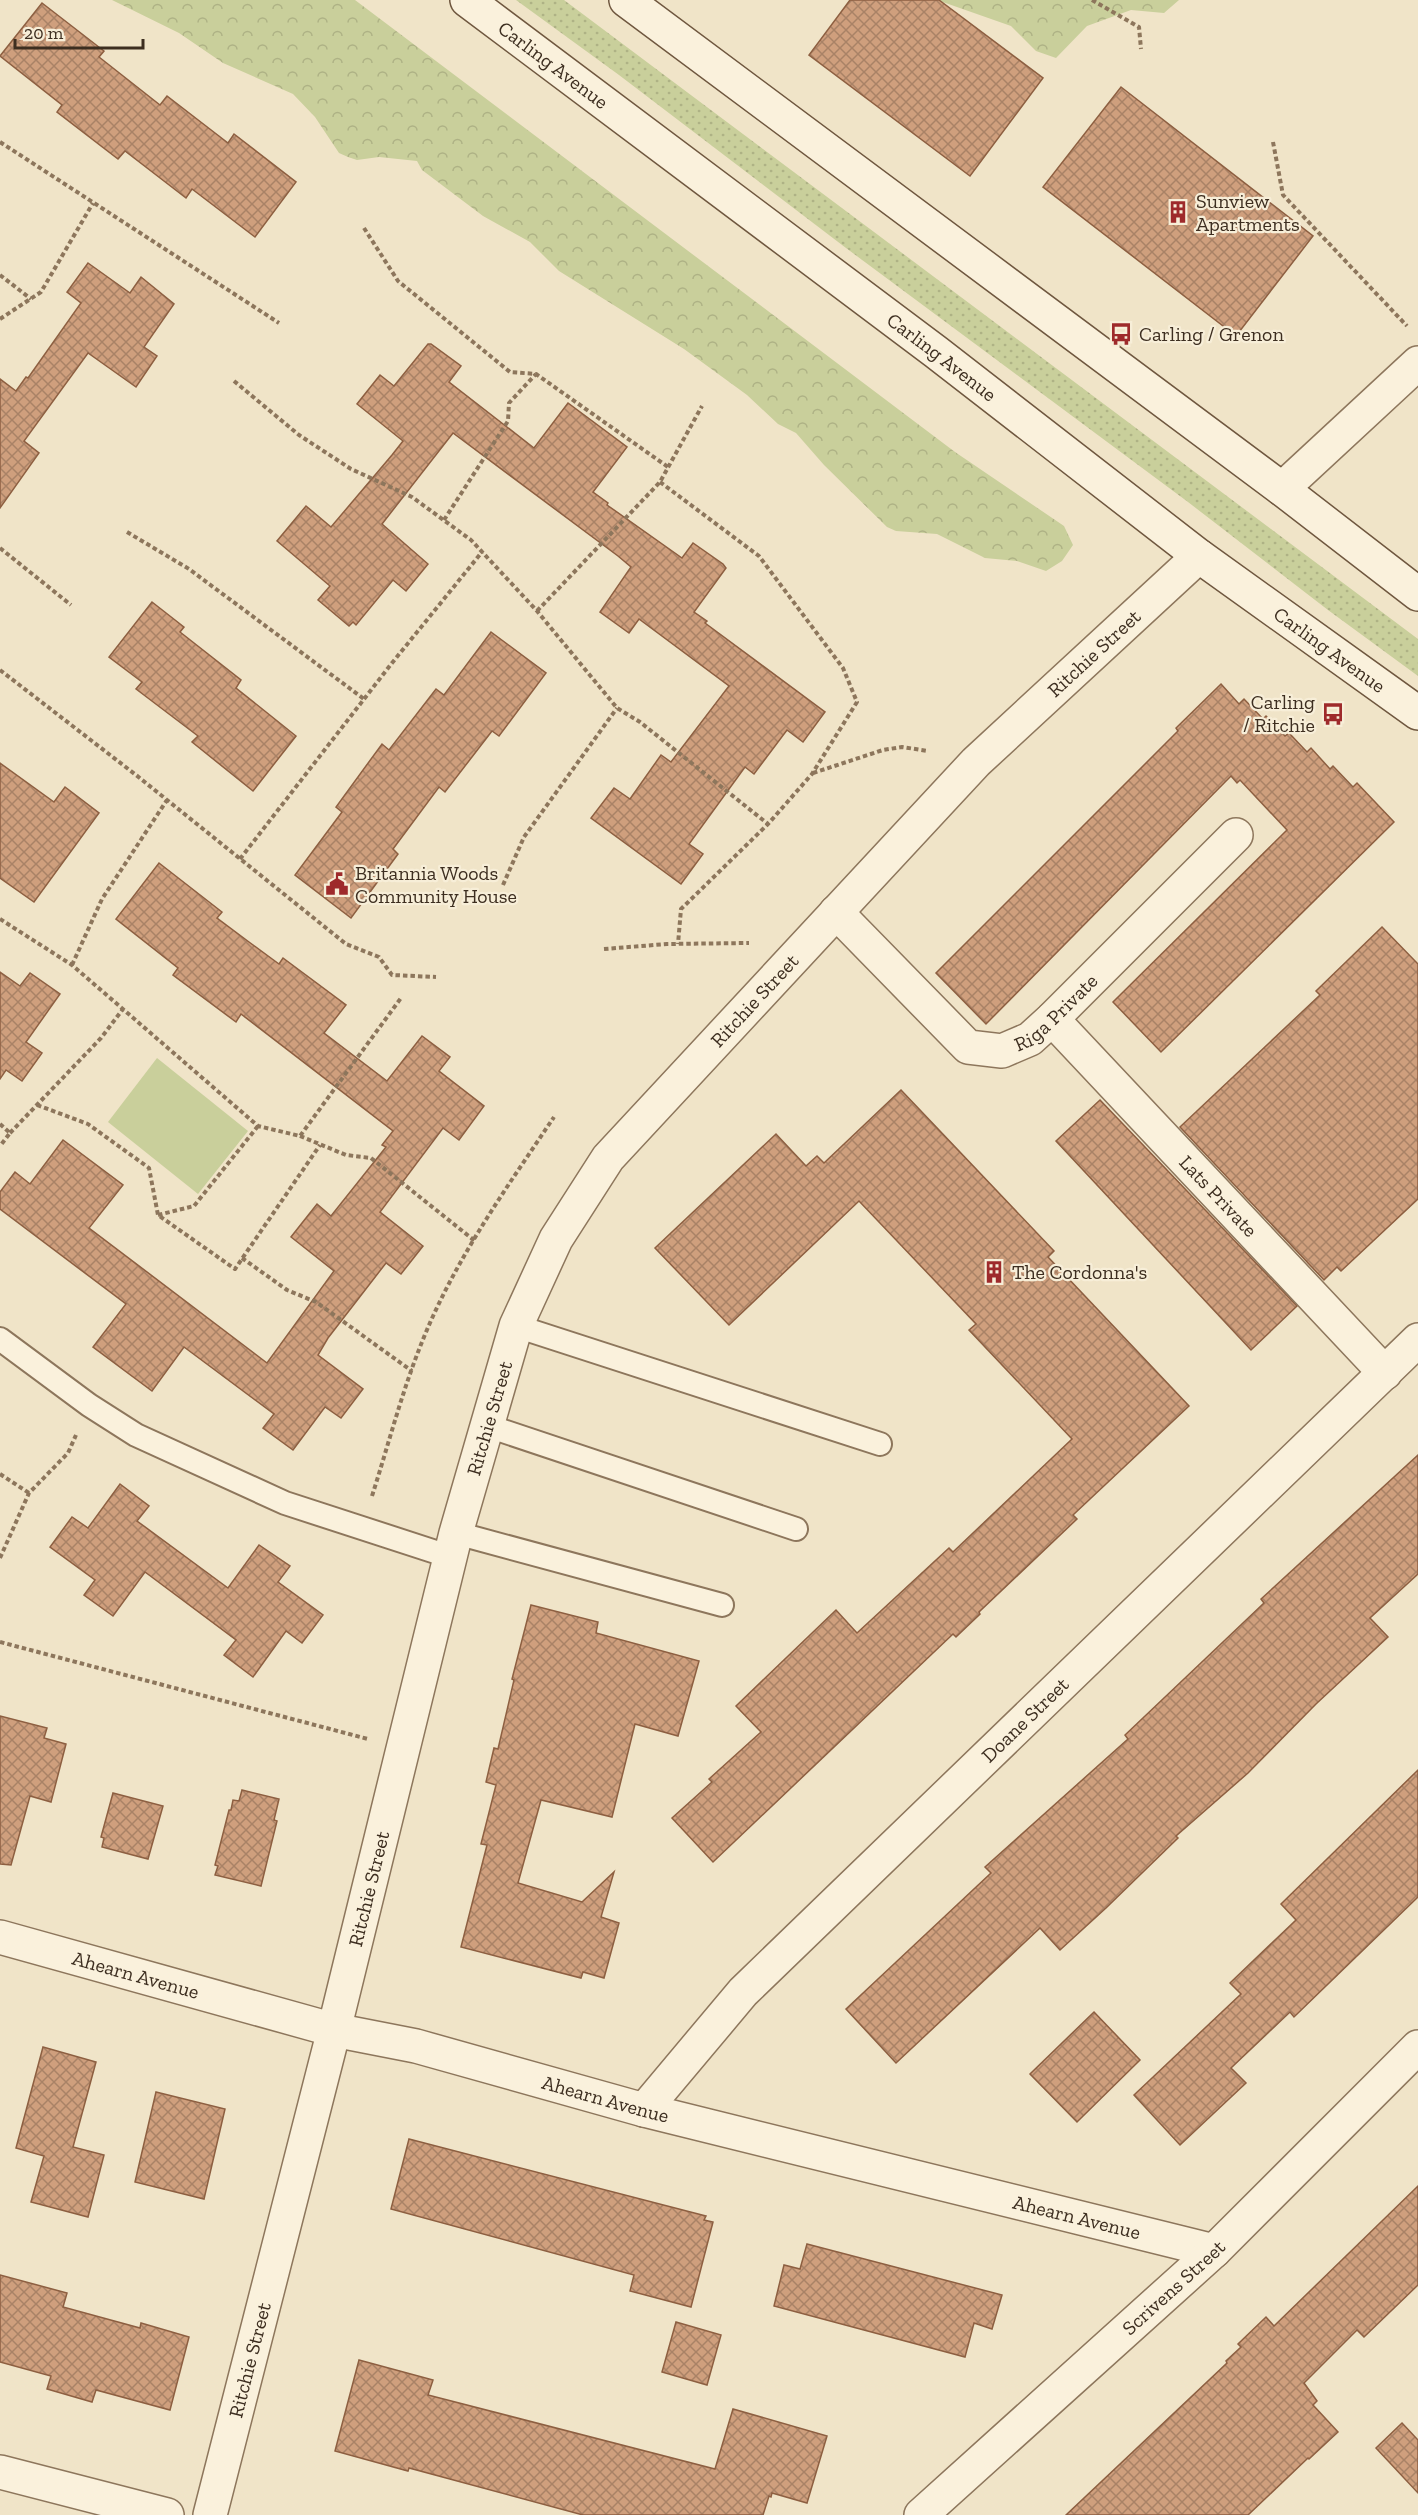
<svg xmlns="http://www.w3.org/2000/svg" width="1418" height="2515" font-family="'Zilla Slab',serif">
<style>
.grass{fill:url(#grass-dots)}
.forest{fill:url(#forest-crowns)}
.pitch{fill:#c9cf9b}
.building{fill:url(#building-cross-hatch);stroke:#8d5f41;stroke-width:1.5}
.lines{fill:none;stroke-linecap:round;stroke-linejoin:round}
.lane-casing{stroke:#8d765c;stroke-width:26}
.street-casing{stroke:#8d765c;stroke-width:36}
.secondary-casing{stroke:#6f573f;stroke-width:36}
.path{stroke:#8d765c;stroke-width:4;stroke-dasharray:4.5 3;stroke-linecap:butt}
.lane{stroke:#faf1dc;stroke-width:22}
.street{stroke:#faf1dc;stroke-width:33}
.secondary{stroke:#faf1dc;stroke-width:33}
.labels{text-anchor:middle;stroke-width:4.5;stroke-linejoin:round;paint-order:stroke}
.street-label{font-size:20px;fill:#3d2e20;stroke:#f7eed8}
.poi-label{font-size:20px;fill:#3d2e20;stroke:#f7eed8;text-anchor:start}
</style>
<defs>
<pattern id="grass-dots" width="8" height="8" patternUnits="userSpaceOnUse" patternTransform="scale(1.5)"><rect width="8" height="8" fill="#c9cf9b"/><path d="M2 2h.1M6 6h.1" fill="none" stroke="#aeb285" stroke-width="1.8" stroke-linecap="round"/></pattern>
<pattern id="forest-crowns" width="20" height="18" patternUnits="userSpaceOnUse" patternTransform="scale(1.5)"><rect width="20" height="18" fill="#c9cf9b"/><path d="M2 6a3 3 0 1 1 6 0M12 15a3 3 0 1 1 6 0" fill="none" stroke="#aeb285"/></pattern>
<pattern id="building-cross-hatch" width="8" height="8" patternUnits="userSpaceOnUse" patternTransform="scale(1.5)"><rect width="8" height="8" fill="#cf9f7d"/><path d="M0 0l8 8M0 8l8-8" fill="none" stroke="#a98266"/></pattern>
</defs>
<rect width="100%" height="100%" fill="#f0e4c8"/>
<polygon class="grass" points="516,0 564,0 1418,639 1418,676 1328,610 1188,502 846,248 619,75"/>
<g class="forest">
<polygon points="112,0 355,0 955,452 1064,526 1073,545 1062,561 1046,571 1017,561 985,558 937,534 896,531 887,527 824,465 796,433 778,424 747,395 684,349 559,271 530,242 483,216 422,170 417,161 379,157 357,160 348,157 339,153 315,117 293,94 223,63 179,33"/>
<polygon points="937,0 1179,0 1164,13 1131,10 1087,26 1056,58 1036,51 1011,26"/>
</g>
<polygon class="pitch" points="157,1058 248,1131 198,1194 108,1122"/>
<g class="building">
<polygon points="850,0 939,0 1043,78 970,176 809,55"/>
<polygon points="42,3 104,51 99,57 160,105 167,96 228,143 234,134 296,182 255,237 192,189 186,198 125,151 118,159 57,112 62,105 0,56"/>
<polygon points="1121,87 1313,236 1236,336 1043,187"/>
<polygon points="88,263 130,293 141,277 174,304 144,347 157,356 136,387 88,353 24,441 39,453 0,508 0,379 16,391 26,377 28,378 81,303 67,292"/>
<polygon points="428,344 431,344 461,366 449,382 534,448 568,403 627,447 593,492 608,503 607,505 682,558 693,543 723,564 726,568 694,612 707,621 705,623 825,712 803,742 787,730 754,774 745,767 689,844 703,854 681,884 591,818 614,788 630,799 661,755 671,762 729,686 639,619 629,633 600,612 631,567 618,556 453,433 382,524 428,564 406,591 393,580 356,625 353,622 349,626 318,600 330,586 277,541 306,506 331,527 392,455 403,441 357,404 380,375 394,386"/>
<polygon points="152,602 184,627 180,632 241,680 236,688 296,736 253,791 192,742 198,736 136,689 142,682 109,657"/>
<polygon points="491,632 546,673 499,736 492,731 445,792 439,787 393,849 398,854 351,918 295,875 342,812 336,807 382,744 389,750 436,689 444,695"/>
<polygon points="1221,684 1239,704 1244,699 1263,719 1266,716 1285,736 1289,733 1307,752 1311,748 1330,769 1333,766 1353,787 1357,783 1394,822 1161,1052 1113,1002 1287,830 1240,780 1237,783 1231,776 986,1024 936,973 1178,731 1176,728"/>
<polygon points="0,763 54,802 65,787 99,813 34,902 0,878"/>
<polygon points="159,863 222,912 217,918 249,942 279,964 283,958 346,1005 324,1033 387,1081 422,1036 450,1057 439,1071 484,1106 459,1140 443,1128 380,1212 423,1246 401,1274 386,1263 328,1338 318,1355 363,1389 341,1418 325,1407 293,1450 263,1428 274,1414 184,1347 152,1391 93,1347 126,1304 0,1209 0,1192 15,1172 30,1184 63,1140 123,1185 89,1228 267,1363 334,1271 291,1237 317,1204 331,1216 386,1147 382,1145 393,1131 241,1014 236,1022 173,975 178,968 116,919"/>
<polygon points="1382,927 1418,964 1418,1199 1341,1271 1337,1267 1324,1280 1180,1127 1320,995 1316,991"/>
<polygon points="0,972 20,986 30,973 60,994 26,1042 42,1053 22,1081 6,1070 0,1079"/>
<polygon points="901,1090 1054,1251 1048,1257 1189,1406 1073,1515 1077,1519 979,1612 980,1614 956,1637 953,1634 713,1862 672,1818 712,1782 709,1779 761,1732 736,1706 836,1610 857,1633 949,1548 953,1552 1072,1439 969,1330 976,1324 859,1201 729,1325 655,1248 776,1134 806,1166 817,1156 824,1163"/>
<polygon points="1100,1100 1297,1306 1251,1350 1056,1141"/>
<polygon points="1418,1455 1418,1574 1370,1618 1388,1637 1316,1704 1248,1773 1176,1836 1178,1838 1106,1908 1060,1950 1040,1928 896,2063 846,2009 991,1873 985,1867 1128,1739 1125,1735 1264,1603 1261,1599"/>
<polygon points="120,1484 149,1506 137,1521 228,1588 259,1545 290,1566 278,1582 323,1615 302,1643 286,1631 253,1677 224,1655 236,1640 145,1572 113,1616 84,1595 95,1580 50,1547 72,1517 88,1528"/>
<polygon points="531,1605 598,1622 596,1633 699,1661 678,1736 635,1724 612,1817 541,1800 518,1883 582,1902 614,1872 601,1917 619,1923 604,1978 583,1972 581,1978 461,1947 487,1845 481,1844 496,1785 486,1782 494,1748 498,1749 514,1680 512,1679"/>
<polygon points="0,1716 47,1728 44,1738 66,1744 51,1802 30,1796 11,1865 0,1864"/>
<polygon points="1418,1770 1418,1897 1294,2017 1290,2012 1231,2068 1246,2083 1180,2145 1134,2095 1241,1994 1230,1983 1296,1920 1281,1904"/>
<polygon points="242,1790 279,1799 274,1820 277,1821 261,1886 215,1875 218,1866 215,1865 229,1810 231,1810 233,1800 239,1801"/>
<polygon points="113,1793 163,1806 148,1859 102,1847 104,1838 101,1837"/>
<polygon points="1094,2012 1140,2060 1077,2122 1030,2074"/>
<polygon points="43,2047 96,2062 73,2147 104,2155 88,2217 31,2202 44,2156 16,2148"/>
<polygon points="156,2092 225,2109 204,2199 135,2182"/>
<polygon points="409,2139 706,2216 704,2220 713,2222 691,2307 630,2291 634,2275 391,2209"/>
<polygon points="1418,2186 1418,2285 1364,2337 1357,2330 1304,2383 1317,2401 1313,2405 1338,2432 1309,2459 1308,2458 1248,2515 1066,2515 1227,2363 1226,2361 1241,2347 1238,2344 1266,2317 1274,2326"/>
<polygon points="807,2244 1002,2295 992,2329 974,2323 965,2357 774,2306 784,2265 800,2269"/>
<polygon points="0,2275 67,2293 63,2307 140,2328 141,2323 189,2337 170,2410 96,2390 92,2402 47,2389 51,2376 0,2362"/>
<polygon points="676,2322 721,2335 707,2385 662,2372"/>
<polygon points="359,2360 433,2380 428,2395 715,2469 733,2409 827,2436 807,2503 772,2493 771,2497 769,2496 763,2515 583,2515 409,2468 408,2471 335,2451"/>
<polygon points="1402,2423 1418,2440 1418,2493 1376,2448"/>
</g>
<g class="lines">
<g class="lane-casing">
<g id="lane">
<polyline points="516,1326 880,1444"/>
<polyline points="0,1339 89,1405 136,1435 285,1503 451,1557"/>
<polyline points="488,1426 796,1529"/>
<polyline points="456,1533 722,1605"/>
</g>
</g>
<g class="street-casing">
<g id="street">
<polyline points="1282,489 1418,363"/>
<path id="s1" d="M836 912 968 1047 1002 1051 1030 1039 1052 1019 1236 835"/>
<path id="s2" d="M1052 1019 1385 1373"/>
<path id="s3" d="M0 1937 334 2030 416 2046 644 2110 1214 2251"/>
<path id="s4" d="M644 2110 743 1992 1418 1340"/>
<polyline points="0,2472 167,2515"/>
<path id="s5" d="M210 2515 334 2030 456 1533 516 1326 556 1239 608 1158 976 762 1199 556"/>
<path id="s6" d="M921 2515 1214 2251 1418 2047"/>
</g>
</g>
<g class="secondary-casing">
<g id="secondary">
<path id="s7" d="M467 0 936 352 1199 556 1418 713"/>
<polyline points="626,0 1282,489 1418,594"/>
</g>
</g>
<g class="path">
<polyline points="1092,0 1139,27 1141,49"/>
<polyline points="0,142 279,323"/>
<polyline points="1273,142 1283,195 1407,326"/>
<polyline points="364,228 398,281 510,372 536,374 668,467"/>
<polyline points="0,275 31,299"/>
<polyline points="0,319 41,292 93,203"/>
<polyline points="234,381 299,435 351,469 412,497 471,540 537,611 617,708 640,722 768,824"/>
<polyline points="660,482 759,556 843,668 857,702 812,774 768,824 681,909 678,944"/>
<polyline points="444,520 508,421 509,403 536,374"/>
<polyline points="127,532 189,569 364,699"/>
<polyline points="0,548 71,605"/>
<polyline points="537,611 660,482 702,406"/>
<polyline points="0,670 136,775 346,944 379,957 392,975 436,977"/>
<polyline points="813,773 883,750 902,747 928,751"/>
<polyline points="240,859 392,663 482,552"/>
<polyline points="503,885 524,837 617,708"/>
<polyline points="0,919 72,965 258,1126 300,1136 401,998"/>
<polyline points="604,949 667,944 749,943"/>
<polyline points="72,965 102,899 167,800"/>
<polyline points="37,1105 88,1124 149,1168 158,1215 235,1269 320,1145"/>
<polyline points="0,1124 10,1133 0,1146"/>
<polyline points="10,1133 101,1038 123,1009"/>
<polyline points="300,1136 346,1155 371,1158 475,1241"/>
<polyline points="158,1215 194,1206 258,1126"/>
<polyline points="242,1258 287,1290 316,1302 412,1371"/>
<polyline points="0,1474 29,1493"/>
<path d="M372 1496C388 1446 401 1395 420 1347 452 1264 505 1190 554 1117"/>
<polyline points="0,1558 29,1493 68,1453 76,1435"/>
<polyline points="0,1642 368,1739"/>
</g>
<use href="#lane" class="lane"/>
<use href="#street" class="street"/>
<use href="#secondary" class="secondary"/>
</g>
<defs>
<g id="building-bare" transform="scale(1.8)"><path d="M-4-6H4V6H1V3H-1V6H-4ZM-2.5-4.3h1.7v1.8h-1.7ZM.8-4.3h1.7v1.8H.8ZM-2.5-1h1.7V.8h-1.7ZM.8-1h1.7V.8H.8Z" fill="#9e2a2b" stroke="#f7eed8" stroke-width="2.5" paint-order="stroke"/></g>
<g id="bus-bare" transform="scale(1.8)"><path d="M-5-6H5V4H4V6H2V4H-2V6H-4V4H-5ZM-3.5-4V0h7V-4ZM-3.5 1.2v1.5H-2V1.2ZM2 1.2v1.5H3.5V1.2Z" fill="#9e2a2b" stroke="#f7eed8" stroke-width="2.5" paint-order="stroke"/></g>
<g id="civic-bare" transform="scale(1.8)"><path d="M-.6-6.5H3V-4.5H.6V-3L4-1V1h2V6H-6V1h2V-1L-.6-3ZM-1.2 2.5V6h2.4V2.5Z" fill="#9e2a2b" stroke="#f7eed8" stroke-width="2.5" paint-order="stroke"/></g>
</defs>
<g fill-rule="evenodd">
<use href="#building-bare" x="1178" y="212"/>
<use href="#bus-bare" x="1121" y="334"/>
<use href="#bus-bare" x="1333" y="714"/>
<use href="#civic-bare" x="337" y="884"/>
<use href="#building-bare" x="994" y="1272"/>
</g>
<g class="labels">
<g class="street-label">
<text dy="7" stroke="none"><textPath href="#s7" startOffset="108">Carling Avenue</textPath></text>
<text dy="7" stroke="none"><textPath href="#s7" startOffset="594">Carling Avenue</textPath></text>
<text dy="7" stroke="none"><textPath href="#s7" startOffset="1080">Carling Avenue</textPath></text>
<text dy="7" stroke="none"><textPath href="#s5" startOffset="2121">Ritchie Street</textPath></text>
<text dy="7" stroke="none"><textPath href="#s5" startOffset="1635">Ritchie Street</textPath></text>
<text dy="7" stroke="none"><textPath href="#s1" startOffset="290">Riga Private</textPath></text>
<text dy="7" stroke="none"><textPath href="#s2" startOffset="243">Lats Private</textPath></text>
<text dy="7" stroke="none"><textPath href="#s5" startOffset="1132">Ritchie Street</textPath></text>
<text dy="7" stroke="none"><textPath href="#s4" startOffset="546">Doane Street</textPath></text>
<text dy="7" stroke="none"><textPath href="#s5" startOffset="646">Ritchie Street</textPath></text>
<text dy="7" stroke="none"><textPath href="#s3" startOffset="141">Ahearn Avenue</textPath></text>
<text dy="7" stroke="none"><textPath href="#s3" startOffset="627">Ahearn Avenue</textPath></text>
<text dy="7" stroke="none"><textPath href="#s3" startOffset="1113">Ahearn Avenue</textPath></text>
<text dy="7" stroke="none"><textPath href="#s6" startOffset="340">Scrivens Street</textPath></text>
<text dy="7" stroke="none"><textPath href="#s5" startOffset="160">Ritchie Street</textPath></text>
</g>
<g class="poi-label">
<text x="1196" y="208">Sunview<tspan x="1196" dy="23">Apartments</tspan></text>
<text x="1139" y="341">Carling / Grenon</text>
<text x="1315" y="709" text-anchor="end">Carling<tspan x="1315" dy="23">/ Ritchie</tspan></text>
<text x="355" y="880">Britannia Woods<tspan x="355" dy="23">Community House</tspan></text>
<text x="1012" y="1279">The Cordonna's</text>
</g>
</g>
<path d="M15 39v9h128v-9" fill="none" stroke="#3d2e20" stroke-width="3"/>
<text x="24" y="39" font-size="18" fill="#3d2e20" stroke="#f7eed8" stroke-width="4.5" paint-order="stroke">20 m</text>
</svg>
